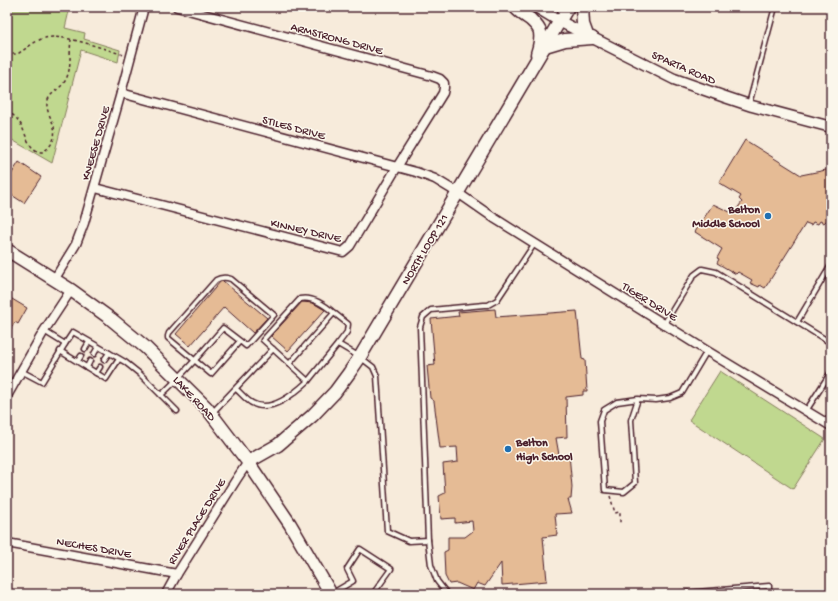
<svg xmlns="http://www.w3.org/2000/svg" width="838" height="601" font-family="'Gochi Hand',sans-serif">
<style>
.green{fill:#c0d88f;stroke:#857c5d}
.building{fill:#e5bb95;stroke:#4a1f2b}
.lines{fill:none;stroke-linecap:round;stroke-linejoin:round}
.service-casing{stroke:#4a1f2b;stroke-width:7}
.minor-casing{stroke:#4a1f2b;stroke-width:11}
.tertiary-casing{stroke:#4a1f2b;stroke-width:13}
.secondary-casing{stroke:#4a1f2b;stroke-width:15}
.path{stroke:#4a1f2b;stroke-width:1.5;stroke-dasharray:3 3;stroke-linecap:butt}
.service{stroke:#fbf7ec;stroke-width:4}
.minor{stroke:#fbf7ec;stroke-width:8}
.tertiary{stroke:#fbf7ec;stroke-width:10}
.secondary{stroke:#fbf7ec;stroke-width:12}
.poi-dot{fill:#1f6fb2;stroke:#fbf7ec;stroke-width:1.5}
.labels{text-anchor:middle;stroke-width:3;stroke-linejoin:round;paint-order:stroke}
.street-label{font-size:12px;fill:#4a1f2b;stroke:#fbf7ec}
.poi-label{font-size:12px;font-weight:bold;fill:#4a1f2b;stroke:#fbf7ec;text-anchor:end}
</style>
<rect width="100%" height="100%" fill="#f7ebdb"/>
<filter id="ink" filterUnits="userSpaceOnUse"><feTurbulence type="fractalNoise" baseFrequency=".025" numOctaves="2"/><feDisplacementMap in="SourceGraphic" scale="8" xChannelSelector="R" yChannelSelector="G"/><feConvolveMatrix kernelMatrix="1 2 1 2 8 2 1 2 1" color-interpolation-filters="sRGB"/></filter>
<g filter="url(#ink)">
<g class="green">
<polygon points="7,7 70,7 65,28 85,33 84,39 120,50 118,62 81,50 52,163 7,137"/>
<polygon points="720,371 825,439 793,489 689,420"/>
</g>
<g class="building">
<polygon points="745,140 801,175 831,169 831,222 827,220 824,223 820,221 818,224 813,222 811,225 806,223 765,288 760,285 759,287 750,283 752,280 738,272 736,274 717,263 719,259 717,258 722,249 695,232 713,204 730,212 732,209 736,210 742,202 739,199 741,196 719,183"/>
<polygon points="19,162 41,177 24,203 7,192 7,181"/>
<polygon points="223,281 267,318 253,333 224,307 190,346 176,334 220,282"/>
<polygon points="7,296 27,308 18,324 15,322 7,335"/>
<polygon points="302,302 313,303 325,310 288,351 271,336"/>
<polygon points="495,309 496,317 577,311 582,359 585,360 587,391 583,391 583,395 566,397 567,437 556,438 559,455 569,454 572,487 571,499 568,499 572,513 555,514 557,535 543,537 547,581 502,585 501,563 485,586 477,583 473,590 457,583 449,584 445,576 444,552 448,550 448,537 465,537 473,531 472,521 455,523 455,518 441,519 439,496 445,493 443,464 458,462 457,447 440,448 434,401 430,398 427,366 435,365 431,319 459,316 458,312"/>
</g>
<g class="lines">
<g class="service-casing">
<g id="service">
<polyline points="749,104 775,7"/>
<polyline points="797,322 831,265"/>
<polyline points="664,324 694,275 702,269 716,272 831,343"/>
<polyline points="65,344 73,332 125,362 140,374 177,411"/>
<polyline points="85,349 89,342"/>
<path d="M273 349 263 340 300 299C313 296 325 305 334 313"/>
<polyline points="60,351 106,379 119,359"/>
<polyline points="94,354 98,347"/>
<polyline points="104,360 109,353"/>
<polyline points="78,361 81,356"/>
<polyline points="289,364 334,313 348,324 347,332 338,344"/>
<polyline points="87,367 90,361"/>
<polyline points="21,371 42,382 65,344 44,331"/>
<polyline points="96,373 100,367"/>
<path d="M236 389C241 393 246 400 252 403 271 414 295 393 308 381"/>
<path d="M161 395C184 374 203 351 223 328L240 341 211 374 168 338V336L169 333 216 280C221 277 225 277 231 279L274 315 246 346 240 341"/>
<polyline points="638,399 631,420 635,483 624,492 605,490 600,421 604,410 617,402 638,399 656,400 670,398 682,393 707,351"/>
<polyline points="806,411 831,372"/>
<polyline points="213,412 273,349 308,381 338,344 360,357 373,367 377,376 387,531 409,541 428,540"/>
<polyline points="331,594 353,581 347,569 360,549 391,569 373,594"/>
<polyline points="447,594 437,581 431,565 428,540 420,327 423,317 431,310 484,305 488,305 497,300 535,243"/>
<polyline points="594,594 595,594"/>
<polyline points="673,594 769,586 769,594"/>
</g>
</g>
<g class="minor-casing">
<g id="minor">
<polyline points="121,93 416,172 435,179 458,193 494,218 707,351 831,426"/>
<polyline points="95,188 343,252 350,246 397,167 443,93 444,88 444,83 440,79 432,76 177,7"/>
<polyline points="54,280 76,244 84,223 121,93 144,7"/>
<polyline points="7,396 44,331 71,290"/>
<polyline points="7,543 177,574"/>
<polyline points="166,594 177,574 236,480 248,462"/>
</g>
</g>
<g class="tertiary-casing">
<polyline id="tertiary" points="536,7 559,21 674,79 725,97 752,106 831,127"/>
</g>
<g class="secondary-casing">
<g id="secondary">
<path d="M515 7C519 12 524 15 530 19 533 22 539 27 540 32 541 38 539 48 537 54"/>
<polyline points="582,7 583,24 587,35"/>
<polyline points="545,46 565,40 592,38"/>
<polyline points="7,250 71,290 111,319 145,347 206,407 248,462 290,524 331,594"/>
<polyline points="248,462 278,445 312,416 335,392 349,373 360,357 568,7"/>
</g>
</g>
<g class="path">
<path d="M7 52C11 54 14 55 19 53 27 48 36 40 45 38 62 33 107 50 124 55"/>
<path d="M7 111C10 113 15 116 17 119 26 128 26 151 42 152 52 147 56 138 54 127 52 119 46 111 47 103 49 92 62 89 66 79 72 68 69 52 71 40"/>
<polyline points="610,496 615,513 620,512 620,525"/>
</g>
<use href="#service" class="service"/>
<use href="#minor" class="minor"/>
<use href="#tertiary" class="tertiary"/>
<use href="#secondary" class="secondary"/>
</g>
</g>
<g class="poi-dot">
<circle cx="768" cy="216" r="4"/>
<circle cx="508" cy="449" r="4"/>
</g>
<g class="labels">
<g class="street-label">
<text transform="translate(337 38) rotate(15)" y="4">ARMSTRONG DRIVE</text>
<text transform="translate(684 67) rotate(23)" y="4">SPARTA ROAD</text>
<text transform="translate(294 127) rotate(15)" y="4">STILES DRIVE</text>
<text transform="translate(95 143) rotate(-74)" y="4">KNEESE DRIVE</text>
<text transform="translate(306 230) rotate(13)" y="4">KINNEY DRIVE</text>
<text transform="translate(424 249) rotate(-59)" y="4">NORTH LOOP 121</text>
<text transform="translate(650 301) rotate(32)" y="4">TIGER DRIVE</text>
<text transform="translate(195 398) rotate(47)" y="4">LAKE ROAD</text>
<text transform="translate(196 521) rotate(-58)" y="4">RIVER PLACE DRIVE</text>
<text transform="translate(94 547) rotate(10)" y="4">NECHES DRIVE</text>
</g>
<g class="poi-label">
<text x="760" y="213">Belton<tspan x="760" dy="14">Middle School</tspan></text>
<text x="516" y="446" text-anchor="start">Belton<tspan x="516" dy="14">High School</tspan></text>
</g>
</g>
<rect width="838" height="601" fill="none" stroke="#fbf7ec" stroke-width="24"/>
<rect x="12" y="12" width="814" height="577" fill="none" stroke="#4a1f2b" stroke-width="1.5" filter="url(#ink)"/>
</svg>
